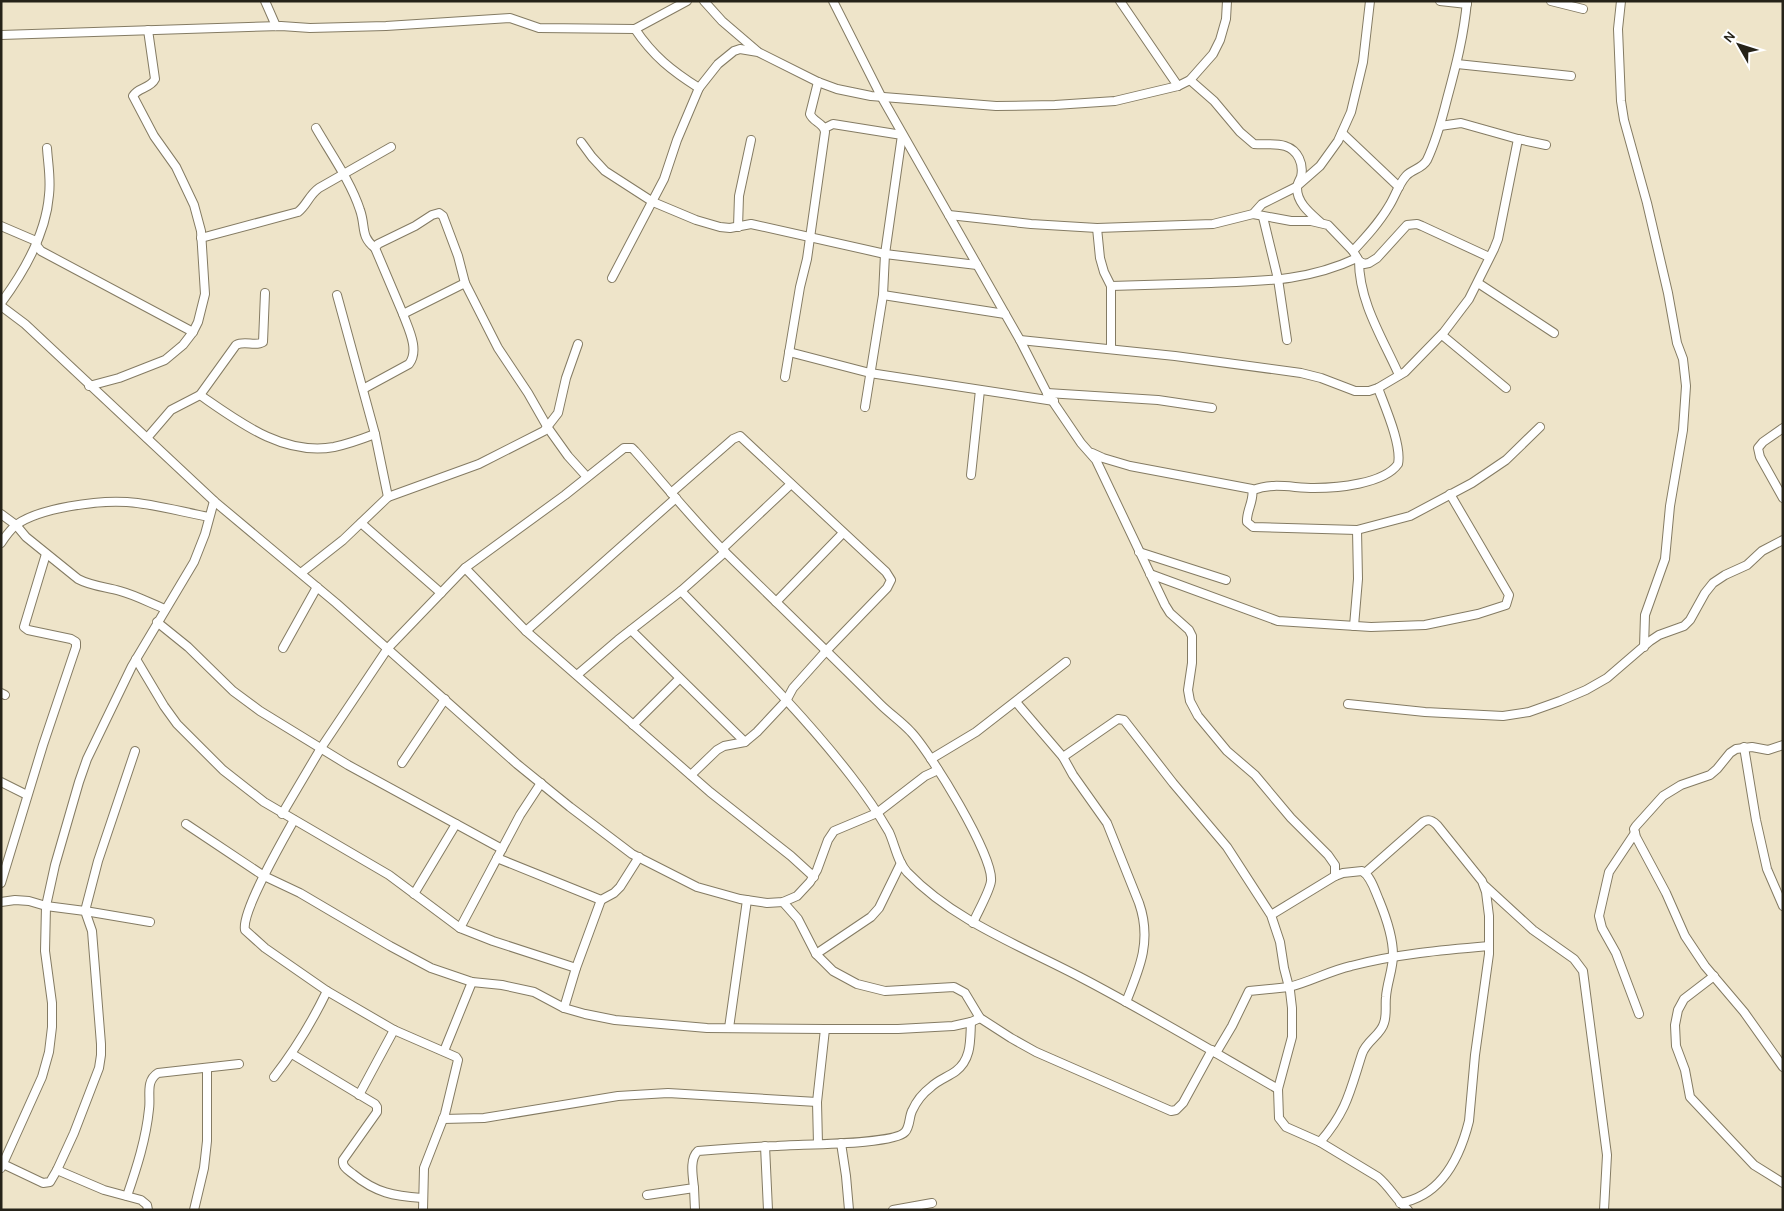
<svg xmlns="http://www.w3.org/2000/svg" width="1784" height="1211" font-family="Karla,sans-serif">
	<rect width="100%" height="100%" fill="#eee4c9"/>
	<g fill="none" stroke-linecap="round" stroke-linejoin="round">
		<g stroke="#847b63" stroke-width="10">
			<g id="street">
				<polyline points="265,1 276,26"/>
				<polyline points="704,1 722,21 757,51"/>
				<polyline points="833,1 881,96 1020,340 1047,393 1081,443 1096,460 1165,605 1170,613 1189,630 1192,636 1192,663 1188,690 1190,701 1198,716 1227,751 1255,775 1291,818 1328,855 1335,865 1335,876"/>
				<polyline points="1120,1 1178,86"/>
				<polyline points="1440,1 1467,4"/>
				<polyline points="1551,1 1583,9"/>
				<polyline points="1621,1 1618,29 1621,101 1624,120 1647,203 1668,293 1677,343 1683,359 1686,386 1683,430 1670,506 1665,559 1645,615 1644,647"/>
				<path d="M635,29C653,56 672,71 699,88"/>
				<polyline points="1,35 281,26 310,28 386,26 510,18 539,28 635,29 687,1"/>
				<polyline points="1457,64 1571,76"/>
				<path d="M1190,80L1214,101L1240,132L1254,144C1264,145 1275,143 1285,146C1298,150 1304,164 1301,177C1299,181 1297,184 1297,188C1297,203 1310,213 1320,222"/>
				<polyline points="1440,126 1461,123 1518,139 1546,145"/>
				<path d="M316,128C331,154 351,182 360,210C366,227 360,236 375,248"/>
				<polyline points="825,128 833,124 902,135 885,254 883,295 865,407"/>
				<polyline points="1342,133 1399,187"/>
				<polyline points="581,142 592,157 605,171 653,202 696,220 720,227 730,228 751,224 885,254 977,265"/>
				<polyline points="1253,214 1291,221 1311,221 1328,225 1353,251 1359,261 1364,264 1369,263 1377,258 1407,225 1417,224 1422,226 1489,257"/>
				<polyline points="949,215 1031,224 1097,228 1213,224 1253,214 1262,204 1296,187 1320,166 1338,141 1351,112 1363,62 1370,1"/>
				<polyline points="1263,217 1278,279 1287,340"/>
				<polyline points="1,226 36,241 37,246 41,251 193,332"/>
				<polyline points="738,227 739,196 751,140"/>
				<polyline points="1097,228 1100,258 1104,272 1111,286 1111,349"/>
				<path d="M201,238L298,212C307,205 309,195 319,188L391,147"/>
				<path d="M1353,251C1366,237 1379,223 1389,206C1395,197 1398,185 1406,176C1412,169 1422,169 1427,160C1436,141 1442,119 1447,99C1456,66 1464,35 1467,1"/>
				<path d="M1359,261C1359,302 1383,339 1399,375"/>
				<polyline points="612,278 664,179 677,140 699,88 718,64 734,51 740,49 758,52 818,82 837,89 871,96 996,106 1055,105 1115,101 1178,86 1190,80 1213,54 1220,40 1226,19 1227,1"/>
				<polyline points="1478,283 1554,333"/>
				<path d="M1111,286C1144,285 1178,284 1211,283C1264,281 1308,281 1357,258"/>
				<polyline points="337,295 375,434 388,497"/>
				<polyline points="883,295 1005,314"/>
				<path d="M1,303C24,272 46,233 49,195C51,179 48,164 47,148"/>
				<polyline points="1,306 25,324 214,501 336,603 517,764 570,807 632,854 697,887 740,899 767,903 783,902 797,896 810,882 817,870 828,840 834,831 877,813 925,776 938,770"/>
				<polyline points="403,314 375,248 378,244 415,226 432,215 439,213 443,216 458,256 465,283"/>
				<polyline points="1442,335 1506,388"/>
				<polyline points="1020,340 1175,356 1301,373 1321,378 1355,391 1369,391 1378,388 1405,372 1444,332 1469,299 1494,249 1498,239 1518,139"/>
				<polyline points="789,352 870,373 1054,401"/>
				<path d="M785,377L800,287L807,259L825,132C824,123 813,122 810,114L818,82"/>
				<path d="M89,386L119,378L165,360L183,345L193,332L198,322L205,294L201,231L194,205L176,167L154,136L133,96C138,87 150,89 155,79L148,30"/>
				<path d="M363,389L409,364C420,350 408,328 403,314L465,283L498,348L528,393L548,428L568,456L587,477"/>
				<polyline points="1047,393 1158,400 1212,408"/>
				<path d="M200,395C239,422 283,456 334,447C348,444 362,439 375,434"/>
				<polyline points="1783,428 1763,442 1758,448 1760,457 1783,498"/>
				<path d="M147,438L171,410L200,395L236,345C245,340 255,347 263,342L265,293"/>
				<path d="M1092,453L1103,458L1130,466L1252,489C1255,499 1246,511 1247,522L1253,527L1357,530L1410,516L1472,483L1506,460L1540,427"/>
				<polyline points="971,475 980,390"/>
				<path d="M1253,490C1273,482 1293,488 1314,488C1337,488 1384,484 1398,464C1402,445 1385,407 1378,388"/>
				<polyline points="671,493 733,439 740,436 886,572 891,580 887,588 827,650 793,688 786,701 757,732 745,742 724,746 717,750 691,775"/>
				<path d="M1,514L16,525L26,537L78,579C91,586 106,587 120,591C135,595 150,603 165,609"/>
				<polyline points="361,523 441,593"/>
				<path d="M1,543C5,537 10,530 16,525C39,508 98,500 127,502C155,504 182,512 209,517"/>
				<polyline points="722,549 791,484"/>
				<polyline points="1139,552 1226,580"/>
				<polyline points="465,568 526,631 710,792 791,856 814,877"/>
				<polyline points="301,573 343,540 388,497 479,464 544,431 558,413 566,378 578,344"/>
				<polyline points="1150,574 1278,621 1371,627 1425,625 1478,614 1506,605 1509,595 1450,494"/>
				<path d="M681,591C739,651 800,710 851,776C865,794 878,813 889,832C895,845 897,861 907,872C954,921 1021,946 1080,977C1147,1012 1212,1051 1278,1089"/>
				<polyline points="776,602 843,533"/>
				<polyline points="157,622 188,647 233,691 260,711 348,765 502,849"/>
				<polyline points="1354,626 1358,579 1357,530"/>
				<polyline points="631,630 745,742"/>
				<polyline points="526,631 676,498"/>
				<polyline points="283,648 317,587"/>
				<polyline points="136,659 164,706 177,724 223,770 264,802 389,875 460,928 493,941 576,968"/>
				<polyline points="577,675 618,640 681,591 725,552"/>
				<polyline points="1,693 5,695"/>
				<path d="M1016,702L1063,757L1073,775L1107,823L1139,903C1152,940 1140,968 1126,1002"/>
				<polyline points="1348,704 1425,712 1503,716 1529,712 1560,701 1586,690 1607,678 1650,641 1659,635 1684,626 1690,620 1705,593 1713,583 1725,575 1747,565 1762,551 1783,540"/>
				<polyline points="633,725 679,679"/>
				<polyline points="1783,745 1768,750 1752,747 1736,749 1730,753 1717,769 1710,775 1681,785 1663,796 1636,826 1634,829 1636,837 1666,893 1685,936 1705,966 1744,1012 1783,1067"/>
				<polyline points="1744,747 1756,820 1767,869 1783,906"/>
				<polyline points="135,751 98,861 85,911 150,922"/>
				<path d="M1063,757L1118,719L1124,720L1173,783L1227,847L1271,915L1280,942L1284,968L1290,991L1292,1008V1037L1278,1089L1279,1118L1286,1127L1320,1142C1347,1111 1350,1091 1362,1054C1366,1041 1381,1035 1384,1023C1387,1015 1385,1005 1386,997C1387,983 1393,969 1393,955C1393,937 1386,917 1379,900C1375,891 1371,876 1362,871L1343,873L1335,876L1271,915"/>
				<polyline points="931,759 976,732 1066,662"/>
				<polyline points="402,763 445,699"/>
				<polyline points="1,782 27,795"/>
				<path d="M282,814L321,748L388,648L465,568L565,495L624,448H632L635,451C665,485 693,520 726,553C777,603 829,653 880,704C890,714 902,722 911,732C930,752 994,856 991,881C990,891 977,913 973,923"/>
				<path d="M294,820C283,840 241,912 245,930L265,948L327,991L394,1030L456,1057L458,1060L445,1114L424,1168L423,1210"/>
				<polyline points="186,824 264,876 300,893 390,946 431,968 472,982 502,985 534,992 564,1008 585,1014 615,1020 707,1028 825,1029 898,1029 953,1026 971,1022 980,1018"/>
				<polyline points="1635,833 1609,872 1599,916 1602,928 1616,953 1639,1014"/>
				<polyline points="497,858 601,900 614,893 620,887 639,857"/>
				<path d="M1365,873L1423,822C1429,818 1433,821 1437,825L1482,881L1486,892L1489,916V954L1475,1055L1469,1121C1460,1157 1441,1196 1400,1203"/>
				<polyline points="1,883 43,745 76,647 76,642 71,639 28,630 24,627 46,554"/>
				<polyline points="1485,886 1533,930 1574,959 1583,971 1607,1155 1604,1210"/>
				<polyline points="414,894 456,824"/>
				<polyline points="1,902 15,900 29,901 46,906 85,911 92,931 101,1044 101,1055 99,1068 74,1133 57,1170 50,1182 43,1183 3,1164"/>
				<polyline points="783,902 798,919 816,954 833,971 857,984 885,991 954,987 965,993 980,1018 1011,1038 1036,1052 1171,1111 1176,1110 1183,1103 1212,1050"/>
				<polyline points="460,928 520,815 541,783"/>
				<polyline points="816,954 871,917 879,908 901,863"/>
				<polyline points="1714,976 1684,999 1678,1010 1675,1025 1676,1046 1685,1070 1690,1097 1754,1165 1783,1183"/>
				<path d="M1289,987C1310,982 1329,971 1351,966C1397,954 1442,950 1489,946"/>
				<polyline points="564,1008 576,968 601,900"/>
				<polyline points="729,1028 747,900"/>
				<polyline points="444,1051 472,982"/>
				<polyline points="1216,1053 1232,1026 1249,991 1289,987"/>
				<path d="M292,1054L375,1104L377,1107V1112L343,1160C342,1167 348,1170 353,1174C376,1193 394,1196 422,1198"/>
				<path d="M274,1077C295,1050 312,1022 327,991"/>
				<polyline points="359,1095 394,1030"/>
				<polyline points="443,1119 484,1118 618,1096 668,1093 817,1102"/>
				<path d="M1320,1142L1378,1177C1390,1187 1396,1200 1408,1210"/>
				<polyline points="841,1143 846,1176 849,1210"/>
				<polyline points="818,1144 817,1102 825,1029"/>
				<polyline points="765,1146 768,1210"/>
				<polyline points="1,1168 42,1077 49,1052 52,1027 52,1003 45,951 46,906 55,865 79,782 87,759 132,666 194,562 205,534 214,501"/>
				<polyline points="57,1170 104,1190 141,1200 147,1205 148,1210"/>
				<polyline points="694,1188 695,1210"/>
				<path d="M647,1195L694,1188C693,1177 689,1159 698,1151C724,1149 751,1147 777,1146C798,1144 894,1145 905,1132C910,1127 909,1117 912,1111C916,1102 923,1093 931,1087C938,1080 948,1077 956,1071C972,1059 970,1039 971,1022"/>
				<path d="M127,1196C137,1167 146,1139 149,1109C151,1096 145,1081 158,1073L239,1064"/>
				<polyline points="194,1210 204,1168 207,1141 207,1068"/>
				<polyline points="893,1210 932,1203"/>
			</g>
		</g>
		<use href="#street" stroke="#fff" stroke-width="8"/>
	</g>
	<rect width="1784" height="1211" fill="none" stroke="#252218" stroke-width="5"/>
	<g transform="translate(1739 45) rotate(309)" stroke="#ffffff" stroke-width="4" paint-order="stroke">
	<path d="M0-4L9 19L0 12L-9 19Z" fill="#252218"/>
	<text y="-8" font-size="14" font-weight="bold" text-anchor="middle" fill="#252218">N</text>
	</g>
</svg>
